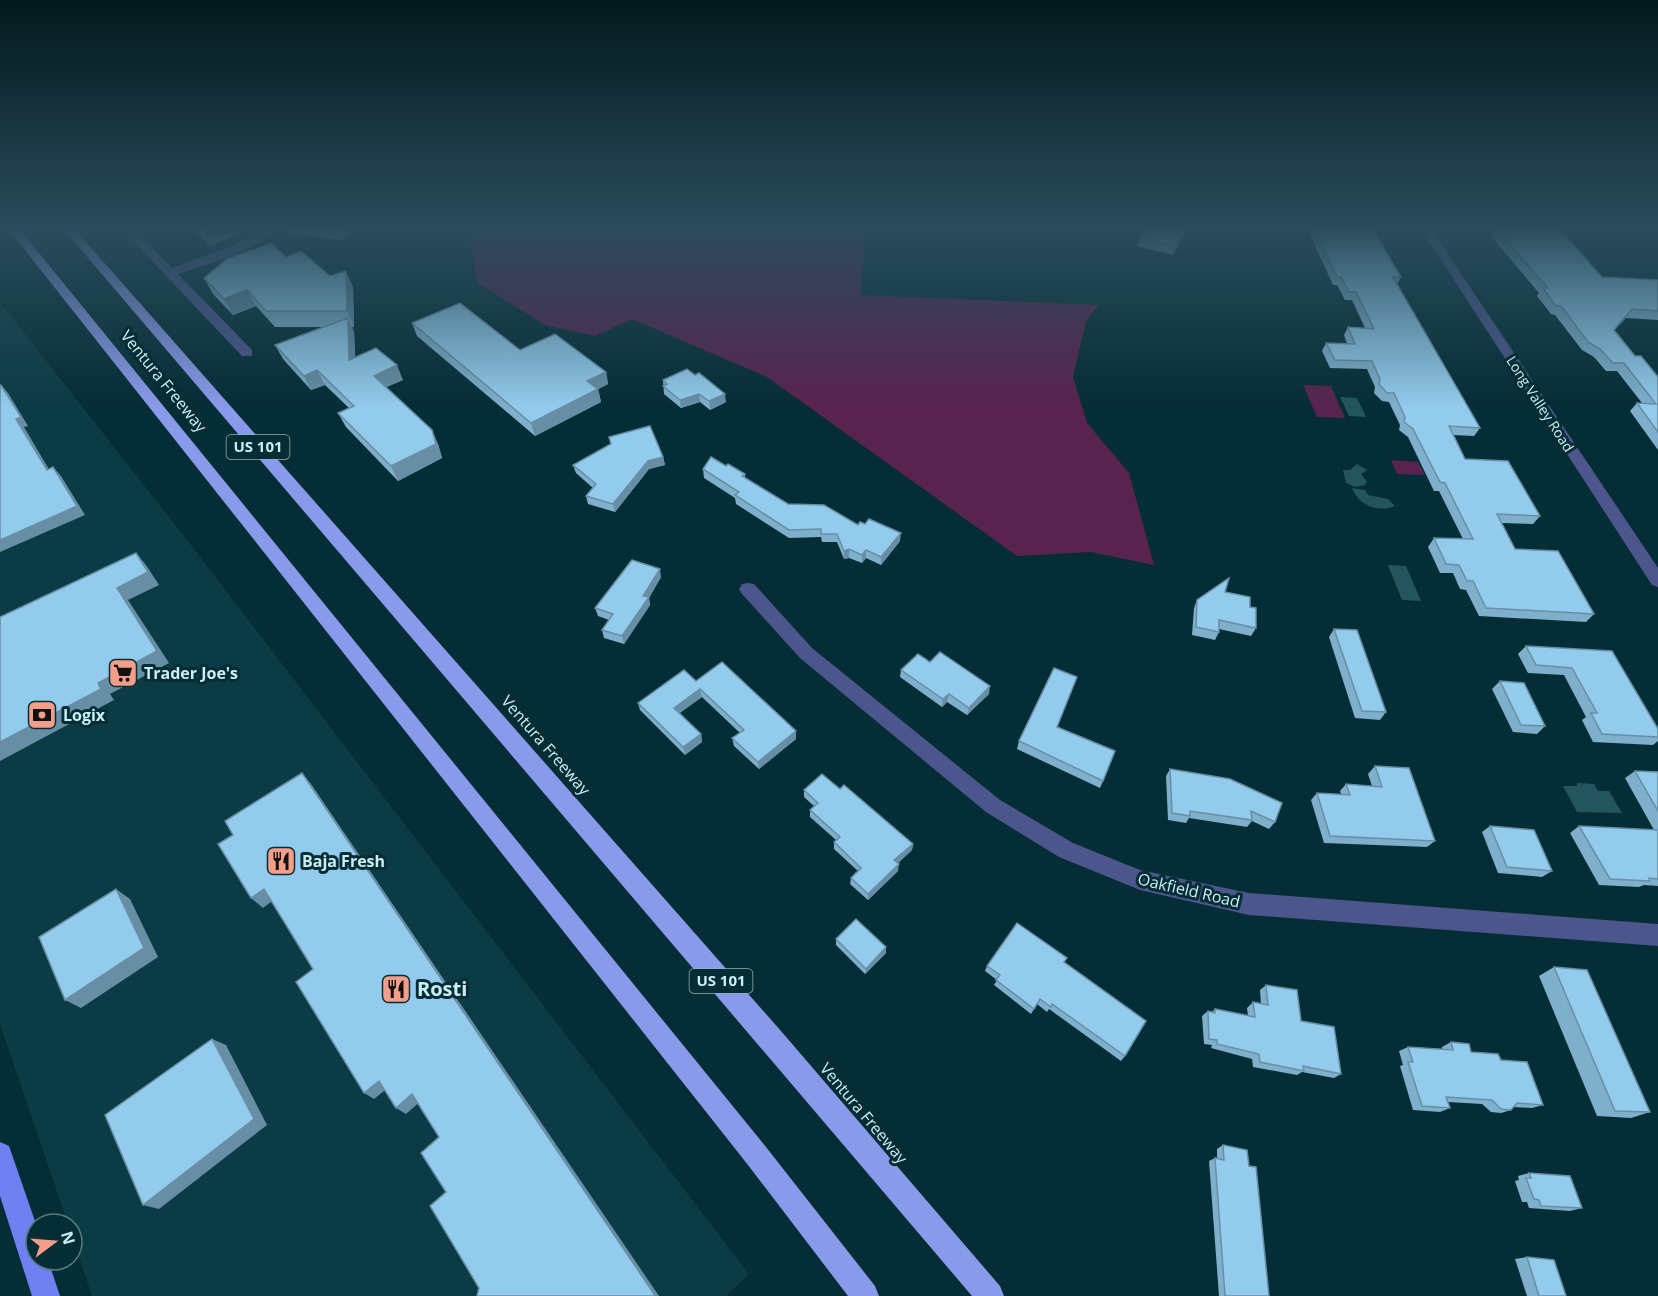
<svg xmlns="http://www.w3.org/2000/svg" width="1658" height="1296" font-family="'Open Sans',sans-serif">
	<rect width="100%" height="100%" fill="#052d35"/>
	<polygon fill="#0b3b45" points="0,302 191,545 749,1274 726,1296 92,1296 72,1236 72,1224 68,1224 0,1024"/>
	<g fill="#592350">
		<polygon points="466,226 866,226 861,295 1099,305 1086,321 1073,377 1087,423 1129,473 1154,565 1091,552 1017,556 767,377 632,319 595,336 545,325 478,283"/>
		<polygon points="1303,385 1331,386 1345,418 1317,417"/>
		<polygon points="1391,460 1418,462 1425,475 1397,474"/>
	</g>
	<g fill="#24555f">
		<polygon points="1340,397 1357,398 1366,417 1349,416"/>
		<polygon points="1357,464 1367,470 1361,474 1367,482 1365,485 1355,487 1346,483 1343,470 1350,470"/>
		<path d="M1352,488L1365,490L1368,495L1388,499L1395,506C1378,513 1358,505 1352,488Z"/>
		<polygon points="1388,565 1406,566 1421,601 1402,600"/>
		<polygon points="1577,783 1594,784 1598,791 1609,791 1622,813 1577,812 1563,786 1577,786"/>
	</g>
	<g fill="none" stroke-linecap="round" stroke-linejoin="round">
		<g fill="#4c568c" fill-rule="evenodd">
			<path d="M119,226H131L172,268L234,245L268,226H280C265,249 205,265 178,274L252,350V356H242Z"/>
			<polygon points="1419,226 1429,226 1658,568 1658,587 1652,585"/>
			<polygon points="748,583 754,584 812,648 1000,800 1073,843 1140,870 1249,893 1658,924 1658,946 1249,915 1140,890 1059,857 986,812 800,658 742,594 739,589 742,584"/>
		</g>
		<polygon fill="#6f80f1" fill-rule="evenodd" points="0,1142 9,1146 36,1224 36,1260 48,1260 60,1296 32,1296 0,1196"/>
		<g fill="#8a9aea" fill-rule="evenodd">
			<polygon points="6,226 17,226 766,1147 875,1286 879,1296 848,1296 748,1165"/>
			<polygon points="61,226 72,226 781,1031 1000,1286 1004,1296 972,1296"/>
		</g>
	</g>
	<g fill="#7eafcb">
		<polygon points="189,226 243,226 246,231 210,246"/>
		<polygon points="283,226 358,226 342,240 286,233"/>
		<polygon points="1271,226 1371,226 1401,277 1397,284 1480,428 1474,436 1453,435 1465,459 1540,516 1533,524 1502,523 1515,549 1594,614 1586,622 1479,616 1466,590 1460,589 1453,573 1440,573 1428,547 1434,538 1463,539 1439,491 1434,491 1408,437 1399,430 1400,425 1389,402 1382,401 1374,393 1375,387 1367,369 1330,368 1322,351 1326,343 1347,344 1344,335 1348,327 1365,328 1352,300 1345,300 1337,285 1333,285 1308,230 1273,229"/>
		<polygon points="1502,226 1537,226 1602,277 1658,280 1658,320 1626,318 1614,330 1635,356 1658,377 1658,450 1630,411 1637,403 1642,403 1617,371 1606,371 1594,357 1582,350 1555,315 1551,314 1537,296 1539,293 1491,236 1495,228 1504,229"/>
		<polygon points="1186,230 1183,238 1173,255 1137,246 1140,238"/>
		<polygon points="286,257 353,287 354,327 352,327 354,332 355,357 403,380 386,387 438,444 442,458 398,481 346,427 338,413 349,408 325,385 311,390 283,359 275,345 322,327 275,327 256,306 233,315 213,294 204,278"/>
		<polygon points="412,323 606,372 608,384 598,389 601,402 535,436 417,336"/>
		<polygon points="663,380 726,402 710,410 700,402 681,408 664,394"/>
		<polygon points="609,437 663,457 665,465 649,469 615,512 588,504 586,496 593,488 576,473 573,465 611,444"/>
		<polygon points="726,466 745,474 745,478 788,504 858,525 900,541 881,565 866,558 862,563 849,558 844,559 837,542 822,542 821,537 789,538 736,504 735,498 704,478 703,469"/>
		<polygon points="661,577 649,598 650,605 624,644 604,638 602,630 609,620 598,616 595,608"/>
		<polygon points="1225,592 1250,607 1256,628 1251,636 1219,629 1219,632 1215,640 1192,635 1194,608 1197,600"/>
		<polygon points="1334,629 1386,712 1380,720 1355,718 1329,637"/>
		<polygon points="1526,646 1612,651 1658,729 1658,741 1653,745 1593,742 1582,720 1586,717 1564,675 1528,673 1518,654"/>
		<polygon points="930,662 989,694 967,715 947,702 942,707 900,677 901,670"/>
		<polygon points="696,681 796,731 796,739 759,769 734,746 732,738 740,733 702,697 679,713 701,734 702,742 685,755 640,710 638,703"/>
		<polygon points="1500,681 1545,726 1537,734 1513,732 1492,689"/>
		<polygon points="1057,727 1103,781 1100,788 1017,749 1019,741"/>
		<polygon points="1375,766 1435,841 1427,847 1324,843 1311,800 1317,793 1341,794 1340,791 1346,784 1372,786 1368,774"/>
		<polygon points="1170,769 1275,822 1269,829 1252,821 1247,827 1189,818 1186,823 1168,820 1166,776"/>
		<polygon points="1635,771 1658,772 1658,886 1644,885 1639,887 1599,885 1570,833 1579,826 1654,830 1625,778"/>
		<polygon points="840,789 913,844 912,850 898,863 898,871 868,900 850,884 851,878 858,871 834,849 834,842 836,840 810,817 810,810 814,806 804,797 804,790"/>
		<polygon points="1490,826 1552,871 1542,877 1498,873 1482,832"/>
		<polygon points="836,939 886,947 886,953 865,974 836,945"/>
		<polygon points="1064,962 1125,1056 1121,1061 1049,1009 1047,1012 1037,1004 1031,1014 994,985 997,980 985,971 987,966"/>
		<polygon points="1554,967 1650,1112 1631,1118 1597,1116 1539,976"/>
		<polygon points="1266,985 1301,1021 1341,1074 1334,1078 1302,1072 1297,1075 1253,1067 1252,1059 1211,1048 1212,1045 1204,1044 1202,1016 1208,1011 1212,1012 1215,1009 1248,1016 1247,1008 1253,1002 1261,1004 1260,990"/>
		<polygon points="1451,1042 1471,1052 1501,1060 1543,1105 1532,1108 1513,1107 1511,1110 1501,1113 1491,1112 1482,1104 1448,1102 1450,1108 1440,1112 1413,1110 1400,1066 1403,1065 1399,1051 1408,1047 1442,1049 1442,1047"/>
		<polygon points="1223,1145 1249,1166 1269,1296 1219,1296 1209,1161 1215,1158 1217,1158 1217,1149"/>
		<polygon points="1529,1173 1582,1208 1570,1211 1529,1208 1527,1202 1522,1202 1515,1181 1519,1180 1518,1176"/>
		<polygon points="1527,1257 1566,1296 1527,1296 1515,1259"/>
	</g>
	<g fill="#678ea5">
		<polygon points="224,226 243,226 246,231 210,246 203,234"/>
		<polygon points="340,226 358,226 342,240 337,228"/>
		<polygon points="1186,230 1183,238 1173,255 1175,247"/>
		<polygon points="346,271 353,287 354,327 347,311"/>
		<polygon points="247,290 256,306 233,315 224,299"/>
		<polygon points="348,318 354,332 356,374 349,360"/>
		<polygon points="397,365 403,380 380,390 374,376"/>
		<polygon points="317,370 325,385 311,390 304,376"/>
		<polygon points="606,372 608,384 598,389 601,402 535,436 531,423 587,381"/>
		<polygon points="1,385 8,393 28,426 24,427 54,478 47,470 16,419"/>
		<polygon points="699,394 700,402 681,408 680,400"/>
		<polygon points="725,394 726,402 710,410 709,401"/>
		<polygon points="432,430 438,444 442,458 398,481 391,466"/>
		<polygon points="663,457 665,465 649,469 615,512 613,504 648,461"/>
		<polygon points="53,467 61,476 85,515 0,552 0,540"/>
		<polygon points="901,533 900,541 881,565 881,557"/>
		<polygon points="849,549 849,558 844,559 844,551"/>
		<polygon points="866,550 866,558 862,563 862,555"/>
		<polygon points="136,553 146,565 159,585 128,600 169,663 110,694 114,700 0,761 0,742 98,683 117,588"/>
		<polygon points="660,569 661,577 649,598 650,605 624,644 622,636 643,596"/>
		<polygon points="990,686 989,694 967,715 969,708"/>
		<polygon points="700,689 702,697 676,716 674,708"/>
		<polygon points="949,694 947,702 942,707 943,699"/>
		<polygon points="796,731 796,739 759,769 758,762"/>
		<polygon points="701,734 702,742 685,755 683,747"/>
		<polygon points="302,773 311,784 659,1296 654,1296"/>
		<polygon points="913,844 912,850 894,867 894,860"/>
		<polygon points="899,864 898,871 868,900 868,894"/>
		<polygon points="116,889 130,899 158,957 81,1008 65,1000"/>
		<polygon points="264,889 275,899 263,908 251,898"/>
		<polygon points="886,947 886,953 865,974 866,969"/>
		<polygon points="212,1039 226,1045 267,1125 159,1209 143,1205"/>
		<polygon points="379,1081 389,1087 374,1099 364,1093"/>
		<polygon points="412,1094 422,1100 406,1114 396,1108"/>
	</g>
	<g fill="#93cbec" stroke="#678ea5" stroke-width="1.5">
		<polygon points="195,226 224,226 203,234"/>
		<polygon points="317,226 340,226 337,228"/>
		<polygon points="1148,226 1171,226 1186,230 1175,247 1140,238"/>
		<polygon points="1313,226 1371,226 1401,277 1393,277 1480,428 1449,426 1465,459 1508,461 1540,516 1497,514 1515,549 1558,551 1594,614 1486,608 1473,581 1467,581 1459,565 1446,564 1434,538 1473,539 1445,483 1440,482 1413,429 1404,422 1405,417 1394,393 1387,393 1379,384 1380,379 1372,361 1335,360 1326,343 1355,344 1348,327 1374,329 1356,292 1349,292 1341,277 1337,277"/>
		<polygon points="1513,226 1537,226 1538,227 1559,228 1602,277 1658,280 1658,311 1632,309 1614,330 1635,356 1641,356 1658,377 1658,432 1637,403 1656,404 1624,363 1613,363 1600,349 1588,342 1561,306 1556,306 1543,288 1548,288 1495,228 1516,229"/>
		<polygon points="271,243 286,257 301,251 330,276 346,271 347,311 266,311 247,290 224,299 204,278 227,259"/>
		<polygon points="460,303 520,350 555,334 606,372 587,381 598,389 531,423 412,323"/>
		<polygon points="348,318 349,360 376,348 397,365 374,376 432,430 436,444 391,466 338,413 354,406 317,370 304,376 275,345"/>
		<polygon points="687,369 695,375 699,373 725,394 709,401 699,394 680,400 663,386 667,384 663,380"/>
		<polygon points="0,385 1,385 21,417 16,419 47,470 53,467 77,506 0,540"/>
		<polygon points="650,426 663,457 648,461 613,504 586,496 596,484 573,465 611,444 609,437"/>
		<polygon points="711,457 726,466 728,464 745,474 742,476 788,504 824,505 858,525 860,522 865,524 869,519 901,533 881,557 866,550 862,555 849,549 844,551 837,534 821,534 821,529 789,530 735,495 739,492 703,469"/>
		<polygon points="136,553 148,572 117,588 157,651 98,683 101,689 0,742 0,617"/>
		<polygon points="632,560 660,569 643,596 649,597 622,636 602,630 613,614 595,608"/>
		<polygon points="1229,578 1225,592 1250,597 1250,607 1256,608 1256,628 1219,620 1219,632 1196,627 1197,600"/>
		<polygon points="1334,629 1357,630 1386,712 1362,711"/>
		<polygon points="1526,646 1612,651 1658,729 1658,737 1602,734 1591,713 1597,713 1572,668 1536,665"/>
		<polygon points="940,652 990,686 969,708 949,694 943,699 901,670 918,654 930,662"/>
		<polygon points="722,662 796,731 758,762 732,738 744,730 700,689 674,708 701,734 683,747 638,703 684,670 696,681"/>
		<polygon points="1054,668 1077,677 1057,727 1115,751 1103,781 1019,741"/>
		<polygon points="1500,681 1524,683 1545,726 1521,725"/>
		<polygon points="1375,766 1409,768 1435,841 1330,836 1317,793 1350,795 1346,784 1382,787"/>
		<polygon points="1170,769 1230,779 1282,803 1275,822 1251,811 1252,820 1190,811 1190,816 1172,813"/>
		<polygon points="1635,771 1658,772 1658,811"/>
		<polygon points="302,773 654,1294 654,1296 477,1296 479,1288 430,1206 446,1192 421,1153 439,1137 412,1094 396,1108 379,1081 364,1093 296,982 313,969 264,889 251,898 218,844 233,835 225,821"/>
		<polygon points="822,774 840,789 844,785 913,844 894,860 899,864 868,894 851,878 861,868 834,842 840,837 810,810 818,803 804,790"/>
		<polygon points="1490,826 1534,830 1552,871 1507,867"/>
		<polygon points="1579,826 1658,830 1658,879 1649,878 1650,881 1610,879"/>
		<polygon points="116,889 144,948 65,1000 39,937"/>
		<polygon points="856,919 886,947 866,969 836,939"/>
		<polygon points="1017,923 1067,958 1064,962 1146,1021 1125,1056 1052,1004 1051,1007 1040,999 1034,1009 996,980 1000,975 987,966"/>
		<polygon points="1554,967 1587,970 1650,1112 1615,1111"/>
		<polygon points="1266,985 1297,990 1301,1021 1334,1027 1341,1074 1303,1066 1304,1071 1260,1062 1259,1054 1217,1044 1217,1040 1209,1039 1208,1011 1215,1013 1215,1009 1255,1017 1253,1002 1268,1005"/>
		<polygon points="212,1039 254,1119 143,1205 105,1115"/>
		<polygon points="1451,1042 1469,1044 1471,1052 1498,1054 1501,1060 1527,1062 1543,1105 1517,1103 1511,1110 1501,1109 1492,1100 1446,1097 1450,1108 1422,1106 1408,1062 1413,1062 1408,1047 1453,1050"/>
		<polygon points="1223,1145 1247,1150 1249,1166 1256,1167 1269,1296 1225,1296 1215,1158 1224,1160"/>
		<polygon points="1529,1173 1570,1176 1582,1208 1541,1206 1539,1200 1534,1199 1526,1178 1531,1178"/>
		<polygon points="1527,1257 1554,1260 1566,1296 1539,1296"/>
	</g>
	<linearGradient id="sky" x2="0" y2="1"><stop stop-color="#03191d"/><stop offset="0.56" stop-color="#2a4c5c"/><stop offset="1" stop-color="#2a4c5c" stop-opacity="0"/></linearGradient>
	<rect width="1658" height="407" fill="url(#sky)"/>
	<defs>
		<g id="supermarket-square" transform="scale(1.5)"><rect x="-9" y="-9" width="18" height="18" rx="4" fill="#f49e89" stroke="#052d35"/><path d="M-6-5.5h2.5l.6 2H6L4.5 2H-2.5L-4.4-4H-6ZM-1.5 3.2a1.3 1.3 0 1 0 .1 0ZM3 3.2a1.3 1.3 0 1 0 .1 0Z" fill="#111"/></g>
		<g id="bank-square" transform="scale(1.5)"><rect x="-9" y="-9" width="18" height="18" rx="4" fill="#f49e89" stroke="#052d35"/><path d="M-6-4H6V4H-6ZM0-2.3a2.3 2.3 0 1 0 0 4.6a2.3 2.3 0 1 0 0-4.6Z" fill="#111"/></g>
		<g id="restaurant-square" transform="scale(1.5)"><rect x="-9" y="-9" width="18" height="18" rx="4" fill="#f49e89" stroke="#052d35"/><path d="M-5-6h1v4h1v-4h1v4h1v-4h1v5L-1.5 .5V6h-2V.5L-5-1ZM5-6V6H3V1.5H1.5Q1.5-4 5-6Z" fill="#111"/></g>
	</defs>
	<g fill-rule="evenodd">
		<use href="#supermarket-square" x="123" y="673"/>
		<use href="#bank-square" x="42" y="715"/>
		<use href="#restaurant-square" x="281" y="861"/>
		<use href="#restaurant-square" x="396" y="989"/>
	</g>
	<g text-anchor="middle" stroke-width="6" stroke-linejoin="round" paint-order="stroke">
		<g font-size="14" fill="#cbedf5" stroke="#052d35">
			<text transform="translate(1540 404) rotate(57)" y="5">Long Valley Road</text>
		</g>
		<g fill="#052d35" stroke="#90b3bb" stroke-width="1.5">
			<rect x="226.5" y="435" width="63" height="24" rx="4.5"/>
			<rect x="689.5" y="969" width="63" height="24" rx="4.5"/>
		</g>
		<g font-size="15" font-weight="bold" fill="#cbedf5">
			<text x="258" y="452">US 101</text>
			<text x="721" y="986">US 101</text>
		</g>
		<g font-size="16" fill="#cbedf5" stroke="#052d35">
			<text transform="translate(164 381) rotate(51)" y="6">Ventura Freeway</text>
			<text transform="translate(546 745) rotate(49)" y="6">Ventura Freeway</text>
			<text transform="translate(1189 890) rotate(13)" y="6">Oakfield Road</text>
			<text transform="translate(864 1113) rotate(50)" y="6">Ventura Freeway</text>
		</g>
		<g font-size="16" font-weight="bold" fill="#cbedf5" stroke="#052d35" text-anchor="start">
			<text x="144" y="679">Trader Joe's</text>
			<text x="63" y="721">Logix</text>
			<text x="302" y="867">Baja Fresh</text>
		</g>
		<g font-size="20" font-weight="bold" fill="#cbedf5" stroke="#052d35" text-anchor="start">
			<text x="417" y="996">Rosti</text>
		</g>
	</g>
	<g transform="translate(54 1242) rotate(74)"><circle r="28" fill="#052d35" stroke="#547a82" stroke-width="1.5"/>
	<path d="M0-4.5L10 22L0 15L-10 22Z" fill="#f49e89"/>
	<text y="-9" font-size="16" font-weight="bold" text-anchor="middle" fill="#cbedf5">N</text>
	</g>
</svg>
